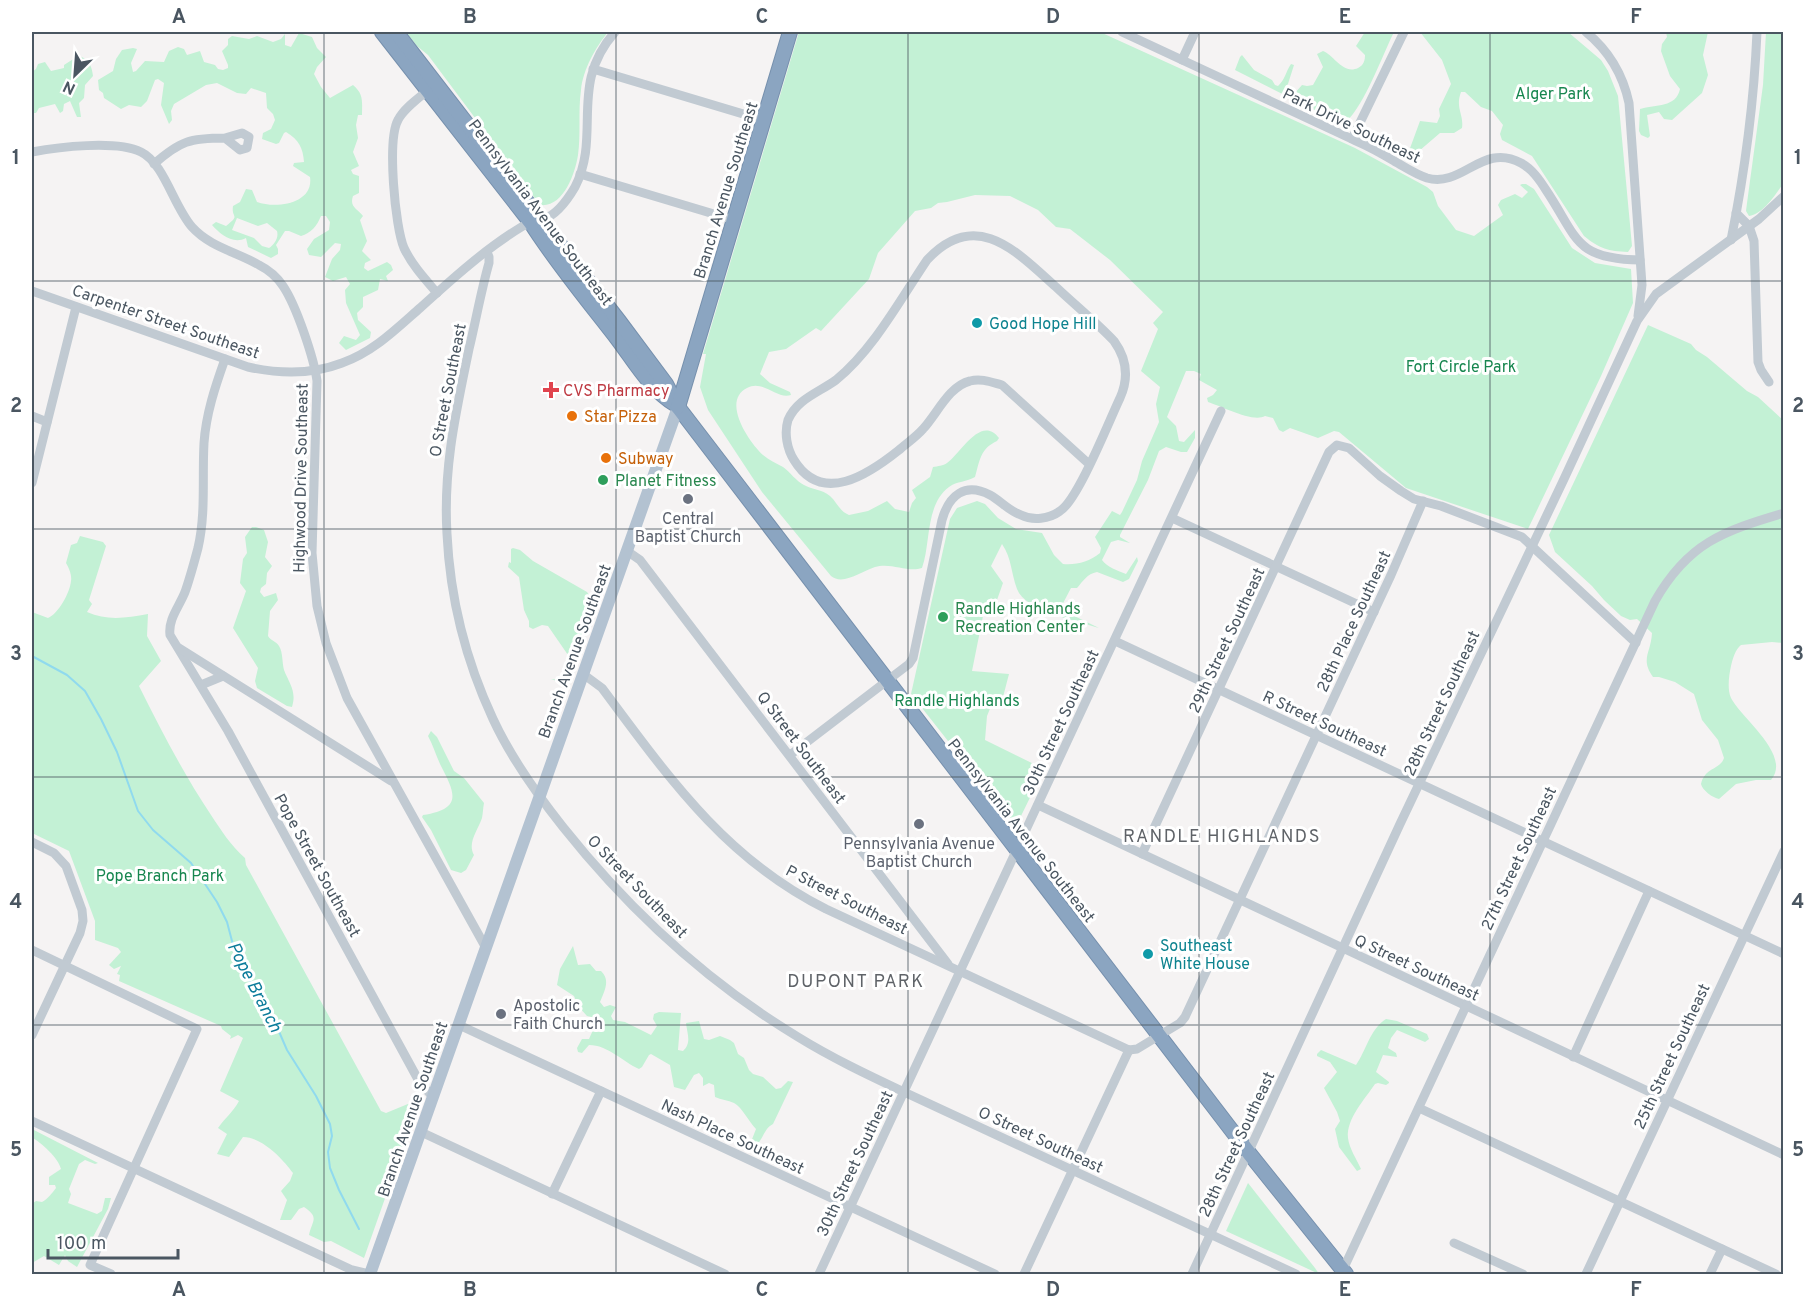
<svg xmlns="http://www.w3.org/2000/svg" width="1815" height="1306" font-family="Overpass,sans-serif">
	<rect width="100%" height="100%" fill="#f5f3f3"/>
	<g fill="#c3f1d5" fill-rule="evenodd">
		<path d="M406,32H608C596,47 583,69 581,90C578,111 581,133 578,155C575,174 563,208 540,205L428,55L417,46Z"/>
		<path d="M799,32H1100L1355,148L1427,187L1433,192L1438,206L1456,230L1474,236L1503,215L1498,205L1501,200L1515,194L1522,198L1528,192L1520,185L1522,184H1526L1534,189L1572,248L1595,263L1631,269L1633,303L1601,376L1528,529L1406,488L1339,432L1334,431L1318,438L1290,428L1283,432L1279,430L1273,418L1265,416C1253,423 1221,406 1208,402L1207,398L1213,395L1217,390L1199,380L1201,374L1194,371H1186L1167,417L1176,426L1179,441L1184,442L1195,430V438L1187,452H1181L1166,447L1159,451L1148,480L1120,535V537L1130,543L1118,540L1111,542L1102,560C1107,567 1118,571 1126,574L1137,557L1138,561L1129,579L1123,582L1097,572C1087,574 1083,581 1077,588H1071L1060,609L1099,628C1078,621 1025,611 1017,589C1011,573 1012,559 1002,544L991,566L1003,583L992,614L984,611L972,671L1009,674L1003,697L996,694L987,716L985,740L1044,769L1020,818L1011,821L911,694L950,519L957,508L977,501L985,504L998,518L1016,529L1042,533L1054,555L1063,564C1077,565 1089,562 1100,553L1101,548L1095,537L1112,511L1120,515L1122,512L1137,480L1142,461L1159,422L1156,404L1160,387L1141,371L1158,329L1153,323L1163,312L1110,260L1070,229L1056,227L1038,210L1010,196L975,195L947,202L938,203L931,208L915,211L878,253L869,279L821,331L816,328L786,349L769,352L760,374L770,383L790,392L791,395C777,400 763,379 747,388C721,401 749,442 763,455C769,460 776,463 783,467C790,472 796,481 804,485C812,490 822,489 830,496C837,502 839,511 849,515L868,511L887,501L895,509L909,512L912,503L916,498L912,490L930,477L933,467C938,466 943,466 947,463C960,454 981,414 999,438L997,441C980,449 980,460 975,477C967,482 957,481 949,487C925,505 931,543 922,568C908,573 891,562 875,567C862,571 843,586 831,576L762,492L708,410L700,387L706,354H703Z"/>
		<path d="M1365,32H1394C1382,56 1365,104 1346,122L1326,116L1235,70L1240,57L1242,55L1254,70L1272,80L1275,85L1278,86C1285,80 1286,71 1291,64L1294,65L1287,87L1290,93L1294,94L1302,85L1307,86L1313,85L1323,67L1317,54L1323,51C1334,55 1343,75 1358,68C1364,65 1365,60 1365,55L1356,46Z"/>
		<path d="M1420,32H1568L1601,60L1608,71L1618,96L1632,246L1628,252C1608,251 1600,249 1584,236L1532,156L1502,140L1500,134L1503,125L1492,111L1481,107L1465,92H1461C1455,108 1464,114 1462,128L1454,133H1440L1419,151L1412,153L1409,151L1420,121L1437,123L1440,116L1439,109L1451,84L1442,60Z"/>
		<path d="M1666,32H1708L1703,55L1708,75L1702,93L1672,120L1664,119L1659,112L1647,115L1650,136L1648,138L1641,135L1639,131L1640,109C1656,104 1676,108 1680,89L1670,76L1661,51L1662,44L1667,37Z"/>
		<path d="M1766,32H1783V184C1775,195 1763,214 1749,216L1746,211L1747,203L1763,85Z"/>
		<path d="M299,33L312,37L317,48L326,57L317,67L314,74L321,87L330,98L353,85C364,94 362,102 362,115H358L356,125L358,138L353,152L359,166L351,170L353,174L359,176V193L353,196C349,207 358,209 363,216L360,220L367,241L362,251L371,260L365,263L364,268L368,271L387,262L391,265L393,270L386,276L388,281L380,279L378,290L363,297V307L357,313L358,320L371,332L370,338L346,350L339,343L344,336L356,340L360,335L346,303L345,290L350,284L346,277L333,281L325,277L332,259L340,250L341,244L335,243L321,257L309,255L307,249L314,239L329,230L330,222L326,216H321C317,226 311,233 301,236L289,231H285L276,245L278,249V254L271,258L248,247L246,238C233,245 220,234 212,225L216,222L226,226C241,214 231,219 233,206L240,202L246,189L252,190L257,202C276,209 314,204 310,177L293,166L294,163L304,162C303,148 299,140 286,132L284,133L279,143L276,144L262,139L263,133L271,129L275,120L273,114L267,108L266,93L251,88L246,94L237,93L217,83L206,85L174,104L171,111L172,120L169,124L161,105L164,83L158,79L155,80L147,101L141,107L129,105L121,109L104,98L103,93L99,90L98,80L113,71L116,59L122,50L133,48L137,49L131,63L133,72L136,71L145,61L164,62L169,51L178,47L184,49L187,55L200,51L204,62L215,65L218,69L223,70L228,68V65L222,51L228,45V39L232,36L249,39L257,36L273,42L281,39L285,34V45L291,47ZM237,218L258,226L267,223L277,231C279,238 274,245 269,248L262,246L254,238L232,230Z"/>
		<path d="M78,56C89,58 92,67 93,76L85,85L84,98L79,103L81,117H77L70,101L64,104L63,111L60,113L55,104L39,108L36,113H33L32,111V72L36,69L38,64L45,62L51,71L64,68V65Z"/>
		<path d="M1648,325L1691,344L1696,350L1707,357L1747,391L1758,397L1783,420V643L1772,642L1741,645C1735,650 1733,658 1731,666C1729,675 1727,689 1731,698C1742,719 1792,755 1771,780H1756L1736,784L1719,799C1713,798 1702,790 1701,784C1705,767 1720,770 1724,758L1718,740L1702,720L1694,694L1675,682L1659,677H1653C1640,659 1651,653 1652,633L1637,619L1630,620L1621,616L1604,600L1592,586L1555,552L1549,535Z"/>
		<path d="M252,527H256L264,530L268,542L265,557L272,566L267,573L266,584L261,588L260,592L264,597L276,593L278,600L270,611L268,636C271,641 276,641 279,646C283,652 282,663 284,670C289,683 297,691 292,707L287,706L257,688L255,681L258,668L233,628L246,591L240,583L243,559L247,553L245,537Z"/>
		<path d="M80,536L103,542L106,546L89,600L92,604L87,612C107,621 126,618 148,614L147,636L161,661L139,686C161,730 183,773 211,815C221,830 231,846 245,858L246,865L381,1111L386,1113L420,1099L364,1258L331,1241L324,1242L309,1235C312,1220 320,1218 304,1207L299,1209L291,1220H280L287,1200L281,1191L290,1181L293,1173C283,1159 262,1137 243,1137L229,1157L217,1154L227,1134L218,1128C225,1118 233,1112 239,1101L220,1091L243,1038L238,1035L230,1039L231,1036L222,1029L221,1026L119,981L120,975L117,974L121,966L114,969L109,965L121,952L118,948L95,940V921L69,851L32,833V612L48,618C58,614 70,593 71,581C72,575 69,568 66,563L71,545L77,543Z"/>
		<polygon points="513,548 520,550 533,561 587,592 589,595 585,609 590,610 565,684 551,679 561,680 569,661 568,655 548,626 542,625 533,629 529,627 529,621 524,610 519,577 508,567 509,562 511,563 511,549"/>
		<path d="M431,731L437,737L454,771L464,778L484,803C483,808 483,813 482,818C478,830 467,843 474,855L466,870L461,873L451,870L431,830L422,817L423,815C463,809 455,793 441,766C436,756 433,745 428,736Z"/>
		<path d="M573,946L578,965L590,964L596,971H601C611,980 604,992 600,1002L604,1007L610,1005L616,1007L611,1016L613,1020L625,1022L651,1035L657,1026L653,1019L654,1014L659,1012L681,1013L678,1050L683,1051C692,1043 687,1033 686,1023L699,1021L704,1039L709,1040L720,1036L730,1040L734,1043L738,1054L744,1058L749,1070L753,1074L763,1077L776,1089L781,1088L788,1081L793,1082L773,1124C763,1129 763,1142 753,1148L749,1147L756,1129C749,1122 742,1107 734,1103C728,1100 721,1100 715,1097L714,1085L709,1083L703,1086V1078L699,1073L694,1075L685,1090L674,1087L670,1065L651,1054L649,1055L642,1067L639,1069C623,1062 608,1045 589,1045L582,1053L578,1052L577,1048L582,1039H589L593,1030L601,1028L604,1020L587,1016L578,1006L574,996L557,985L560,969Z"/>
		<path d="M1386,1019L1397,1021L1427,1034L1429,1039L1425,1042L1397,1030L1391,1038L1388,1048L1396,1053L1397,1057L1383,1055L1376,1072L1389,1082V1083L1386,1085L1378,1083L1375,1084C1365,1099 1346,1119 1348,1138C1349,1148 1357,1160 1361,1169L1357,1171L1339,1147L1335,1129L1340,1121L1337,1112L1324,1088L1337,1072L1330,1062L1317,1056V1054L1321,1050L1356,1065C1366,1051 1370,1029 1386,1019Z"/>
		<path d="M32,1129L98,1163L95,1164L85,1160L79,1164L69,1189L71,1194L68,1203L97,1214L102,1211L105,1198H111L108,1209L77,1267L68,1261L65,1255L59,1265L44,1256L32,1263V1204L36,1201L42,1202C48,1199 52,1193 56,1188L55,1185H49V1177L61,1169C58,1157 42,1144 32,1137Z"/>
		<polygon points="1248,1183 1315,1268 1319,1274 1226,1231"/>
	</g>
	<g fill="none" stroke-linecap="round" stroke-linejoin="round">
		<polyline stroke="#90daee" stroke-width="2" points="32,656 67,675 85,691 101,719 117,752 138,811 153,830 191,863 217,902 227,922 237,960 277,1027 287,1050 316,1096 330,1124 332,1136 328,1152 330,1168 339,1190 359,1229"/>
		<g stroke="#7690ad" stroke-width="16">
			<g id="highway">
				<path d="M382,32L531,223C557,264 589,302 619,341C636,364 651,390 676,405"/>
				<polyline points="396,32 619,321 666,384 678,407 1249,1153 1346,1274"/>
				<polyline points="678,407 790,32"/>
			</g>
		</g>
		<g stroke="#c1cad2" stroke-width="9">
			<path d="M1122,32C1199,68 1277,104 1354,140C1368,146 1381,153 1394,161C1405,167 1415,174 1427,178C1463,188 1482,142 1521,163C1532,169 1539,179 1546,190C1578,238 1574,259 1640,260"/>
			<path d="M1586,32C1608,50 1623,75 1629,103L1642,285L1638,316"/>
			<polyline points="1182,60 1195,32"/>
			<polyline points="593,69 763,120"/>
			<path d="M431,88C420,97 404,108 398,120C387,140 395,227 404,248C412,265 425,279 437,293"/>
			<polyline points="1352,139 1404,32"/>
			<path d="M32,152C58,147 116,140 141,152C164,163 174,207 192,227C210,247 237,252 259,265C269,270 277,277 283,286C296,305 314,358 317,381L312,553L317,606L326,643L347,698L486,948"/>
			<path d="M154,164C180,141 190,138 225,138L240,150L247,148L249,137L242,133L225,138"/>
			<polyline points="580,174 734,220"/>
			<polyline points="1736,213 1749,226 1754,241 1758,362 1761,370 1769,382"/>
			<path d="M1731,240C1745,171 1754,102 1757,32"/>
			<path d="M487,252L489,257V263C481,291 476,320 469,349C456,412 443,468 447,534C450,597 466,661 493,719C511,758 536,793 563,827C629,910 707,982 798,1037C832,1058 868,1075 904,1092L1296,1274"/>
			<path d="M32,291L248,367C280,374 311,375 342,363C373,352 395,330 420,308C452,279 485,249 523,226C529,223 537,222 544,219C558,214 568,199 575,187C602,134 568,85 615,32"/>
			<path d="M225,359C215,387 206,414 204,443C202,479 206,513 198,548C194,563 190,578 185,592C179,607 168,619 170,635L228,731L420,1083L433,1097"/>
			<polyline points="32,416 47,422"/>
			<polyline points="32,483 76,307"/>
			<polyline points="1172,518 1374,612"/>
			<polyline points="627,551 640,560 948,964"/>
			<polyline points="1115,641 1784,954"/>
			<polyline points="179,648 391,781"/>
			<path d="M583,674L602,688C667,775 725,859 826,909L1129,1050"/>
			<polyline points="201,685 223,676"/>
			<path d="M790,755L909,664L913,658L942,520C949,495 965,482 990,495C1001,501 1009,511 1021,515C1033,521 1049,519 1060,511C1078,500 1109,421 1120,398C1129,378 1127,359 1114,341C1096,322 1075,305 1056,287C1017,252 976,207 927,260C900,300 873,350 836,380C818,393 797,399 788,420C784,433 787,449 794,460C822,506 869,474 899,450C907,443 916,437 923,429C937,414 949,386 970,381C981,378 991,382 1002,385L1089,464"/>
			<polyline points="1038,805 1784,1155"/>
			<polyline points="32,842 54,853 66,866 82,910 83,921 80,933 32,1035"/>
			<polyline points="1142,854 1329,452 1337,445 1349,448 1380,476 1401,491 1414,499 1441,506 1522,537 1636,643"/>
			<polyline points="32,950 197,1029 90,1265 111,1274"/>
			<polyline points="459,1025 995,1274"/>
			<polyline points="1129,1050 1137,1049 1180,1023 1185,1017 1391,575 1423,501"/>
			<polyline points="1573,1057 1649,891"/>
			<polyline points="1419,1108 1776,1274"/>
			<polyline points="32,1121 352,1270 369,1274"/>
			<polyline points="421,1132 725,1274"/>
			<polyline points="552,1194 601,1091"/>
			<polyline points="1454,1243 1523,1274"/>
			<polyline points="819,1274 1221,411"/>
			<polyline points="1024,1274 1129,1050"/>
			<polyline points="1192,1274 1400,824 1564,479 1637,321 1656,294 1759,219 1784,196"/>
			<path d="M1341,1274L1655,601C1688,543 1723,531 1784,513"/>
			<polyline points="1586,1274 1784,851"/>
			<polyline points="1710,1274 1722,1249"/>
		</g>
		<polyline stroke="#b3c2d1" stroke-width="12" points="370,1274 678,407"/>
		<use href="#highway" stroke="#8ba5c1" stroke-width="14"/>
	</g>
	<path fill="none" stroke="#4a5661" stroke-width="1.5" stroke-opacity="0.55" d="M324,32V1274M616,32V1274M908,32V1274M1199,32V1274M1490,32V1274M32,281H1784M32,529H1784M32,777H1784M32,1025H1784"/>
	<g fill="#0f9aa8" stroke="#fff" stroke-width="2">
		<circle cx="977" cy="323" r="6"/>
		<circle cx="1148" cy="954" r="6"/>
	</g>
	<path fill="#e0444e" stroke="#fff" stroke-width="2" d="M548 381h6v6h6v6h-6v6h-6v-6h-6v-6h6z"/>
	<g fill="#e8710a" stroke="#fff" stroke-width="2">
		<circle cx="572" cy="416" r="6"/>
		<circle cx="606" cy="458" r="6"/>
	</g>
	<g fill="#2e9e5b" stroke="#fff" stroke-width="2">
		<circle cx="603" cy="480" r="6"/>
		<circle cx="943" cy="617" r="6"/>
	</g>
	<g fill="#6b7280" stroke="#fff" stroke-width="2">
		<circle cx="688" cy="499" r="6"/>
		<circle cx="919" cy="824" r="6"/>
		<circle cx="501" cy="1014" r="6"/>
	</g>
	<g text-anchor="middle" stroke-width="6" stroke-linejoin="round" paint-order="stroke">
		<g font-size="16" fill="#17864f" stroke="#fff">
			<text x="1553" y="99">Alger Park</text>
			<text x="1461" y="372">Fort Circle Park</text>
			<text x="957" y="706">Randle Highlands</text>
			<text x="160" y="881">Pope Branch Park</text>
		</g>
		<g font-size="16" fill="#4a5661" stroke="#fff">
			<text transform="translate(1352 125) rotate(26)" y="6">Park Drive Southeast</text>
			<text transform="translate(725 190) rotate(-73)" y="6">Branch Avenue Southeast</text>
			<text transform="translate(541 212) rotate(53)" y="6">Pennsylvania Avenue Southeast</text>
			<text transform="translate(166 321) rotate(19)" y="6">Carpenter Street Southeast</text>
			<text transform="translate(447 390) rotate(-79)" y="6">O Street Southeast</text>
			<text transform="translate(300 478) rotate(-89)" y="6">Highwood Drive Southeast</text>
			<text transform="translate(1353 621) rotate(-65)" y="6">28th Place Southeast</text>
			<text transform="translate(1226 640) rotate(-65)" y="6">29th Street Southeast</text>
			<text transform="translate(574 651) rotate(-70)" y="6">Branch Avenue Southeast</text>
			<text transform="translate(1441 703) rotate(-65)" y="6">28th Street Southeast</text>
			<text transform="translate(1060 722) rotate(-65)" y="6">30th Street Southeast</text>
			<text transform="translate(1325 723) rotate(25)" y="6">R Street Southeast</text>
			<text transform="translate(802 747) rotate(53)" y="6">Q Street Southeast</text>
			<text transform="translate(1022 830) rotate(52)" y="6">Pennsylvania Avenue Southeast</text>
			<text transform="translate(1518 858) rotate(-65)" y="6">27th Street Southeast</text>
			<text transform="translate(318 865) rotate(61)" y="6">Pope Street Southeast</text>
			<text transform="translate(638 886) rotate(46)" y="6">O Street Southeast</text>
			<text transform="translate(847 899) rotate(27)" y="6">P Street Southeast</text>
			<text transform="translate(1417 967) rotate(25)" y="6">Q Street Southeast</text>
			<text transform="translate(1671 1056) rotate(-65)" y="6">25th Street Southeast</text>
			<text transform="translate(412 1109) rotate(-71)" y="6">Branch Avenue Southeast</text>
			<text transform="translate(733 1136) rotate(25)" y="6">Nash Place Southeast</text>
			<text transform="translate(1041 1139) rotate(25)" y="6">O Street Southeast</text>
			<text transform="translate(1236 1144) rotate(-65)" y="6">28th Street Southeast</text>
			<text transform="translate(854 1163) rotate(-65)" y="6">30th Street Southeast</text>
		</g>
		<g font-size="16" fill="#0d838f" stroke="#fff" text-anchor="start">
			<text x="989" y="329">Good Hope Hill</text>
			<text x="1160" y="951">Southeast<tspan x="1160" dy="18">White House</tspan></text>
		</g>
		<g font-size="16" fill="#be3a42" stroke="#fff" text-anchor="start">
			<text x="563" y="396">CVS Pharmacy</text>
		</g>
		<g font-size="16" fill="#c56008" stroke="#fff" text-anchor="start">
			<text x="584" y="422">Star Pizza</text>
			<text x="618" y="464">Subway</text>
		</g>
		<g font-size="16" fill="#27864d" stroke="#fff" text-anchor="start">
			<text x="615" y="486">Planet Fitness</text>
			<text x="955" y="614">Randle Highlands<tspan x="955" dy="18">Recreation Center</tspan></text>
		</g>
		<g font-size="16" fill="#5b616d" stroke="#fff">
			<text x="688" y="524">Central<tspan x="688" dy="18">Baptist Church</tspan></text>
			<text x="919" y="849">Pennsylvania Avenue<tspan x="919" dy="18">Baptist Church</tspan></text>
			<text x="513" y="1011" text-anchor="start">Apostolic<tspan x="513" dy="18">Faith Church</tspan></text>
		</g>
		<g font-size="18" letter-spacing="1.5" fill="#5f6368" stroke="#fff">
			<text x="1222" y="842">RANDLE HIGHLANDS</text>
			<text x="856" y="987">DUPONT PARK</text>
		</g>
		<g font-size="18" font-style="italic" fill="#0c7c9b" stroke="#fff">
			<text transform="translate(255 987) rotate(63)" y="6">Pope Branch</text>
		</g>
	</g>
	<rect width="1815" height="1306" fill="none" stroke="#ffffff" stroke-width="66"/>
	<g transform="translate(75 75) rotate(205)" stroke="#ffffff" stroke-width="4.5" paint-order="stroke">
	<path d="M0-4.5L10 22L0 15L-10 22Z" fill="#4a5661"/>
	<text y="-9" font-size="16" font-weight="bold" text-anchor="middle" fill="#4a5661">N</text>
	</g>
	<path d="M48 1249v9h130v-9" fill="none" stroke="#4a5661" stroke-width="3"/>
	<text x="57" y="1249" font-size="18" fill="#4a5661" stroke="#ffffff" stroke-width="4.5" paint-order="stroke">100 m</text>
	<rect x="33" y="33" width="1749" height="1240" fill="none" stroke="#4a5661" stroke-width="2"/>
	<g font-size="20" text-anchor="middle" font-weight="bold" fill="#4a5661">
		<text x="179" y="23">A</text>
		<text x="470" y="23">B</text>
		<text x="762" y="23">C</text>
		<text x="1053" y="23">D</text>
		<text x="1345" y="23">E</text>
		<text x="1636" y="23">F</text>
		<text x="16" y="164">1</text>
		<text x="1798" y="164">1</text>
		<text x="16" y="412">2</text>
		<text x="1798" y="412">2</text>
		<text x="16" y="660">3</text>
		<text x="1798" y="660">3</text>
		<text x="16" y="908">4</text>
		<text x="1798" y="908">4</text>
		<text x="16" y="1156">5</text>
		<text x="1798" y="1156">5</text>
		<text x="179" y="1296">A</text>
		<text x="470" y="1296">B</text>
		<text x="762" y="1296">C</text>
		<text x="1053" y="1296">D</text>
		<text x="1345" y="1296">E</text>
		<text x="1636" y="1296">F</text>
	</g>
</svg>
